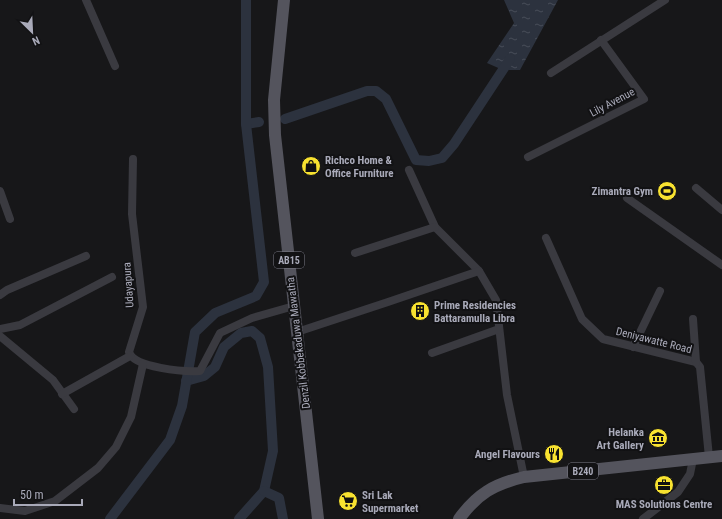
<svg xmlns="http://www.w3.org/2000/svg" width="722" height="519" font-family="'Roboto Condensed',sans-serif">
	<defs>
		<pattern id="water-ripples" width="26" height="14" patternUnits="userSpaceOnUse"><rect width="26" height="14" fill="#2c323e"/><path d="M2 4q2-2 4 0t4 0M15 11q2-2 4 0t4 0" fill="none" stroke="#484d58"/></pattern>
	</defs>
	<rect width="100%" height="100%" fill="#171719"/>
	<polygon fill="url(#water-ripples)" points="504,0 558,0 520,70 503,70 487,63 514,23"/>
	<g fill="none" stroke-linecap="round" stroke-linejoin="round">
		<g stroke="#2c323e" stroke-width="10">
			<polyline points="285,119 367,91 376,91 386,99 416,160 429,161 442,158 454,144 510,59"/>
			<polyline points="246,124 259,122"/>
			<polyline points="186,381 204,376 215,367 224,347 241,333 252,331 260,338 268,367 273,451 264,491 239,519"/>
			<polyline points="264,491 279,498 283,519"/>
			<polyline points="110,519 170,440 182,406 195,332 215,313 256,296 264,282 246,124 246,0"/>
		</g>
		<g stroke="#3a3a40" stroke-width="8">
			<polyline points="86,0 115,66"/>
			<polyline points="551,73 665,0"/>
			<polyline points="528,157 644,99 601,40"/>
			<path d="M133,159L132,214L143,307L129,352C134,368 185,372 200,371L220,333L252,318L294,306"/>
			<polyline points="409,170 435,227 479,271 496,300 507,395 524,477"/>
			<polyline points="696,188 722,210"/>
			<polyline points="0,191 10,219"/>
			<polyline points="627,198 722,265"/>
			<polyline points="546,238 582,319 603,339 696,362 700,367 709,457"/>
			<polyline points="355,253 435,227"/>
			<polyline points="0,295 7,290 86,256"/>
			<polyline points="693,319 696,362"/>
			<polyline points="0,329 20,325 112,277"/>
			<polyline points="297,332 388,302 479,271"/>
			<polyline points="0,336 53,380 74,409"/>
			<polyline points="633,347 660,291"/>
			<polyline points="432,353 499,329"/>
			<polyline points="62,394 130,356"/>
			<polyline points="0,508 25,511 55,501 98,468 116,447 131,417 143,364"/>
			<polyline points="643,519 678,492 690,474 693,459"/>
		</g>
		<g stroke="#54545d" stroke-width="12">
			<polyline points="284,0 274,100 275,135 318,519"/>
			<path d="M459,519C477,494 494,484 524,477L722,456"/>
		</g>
	</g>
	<defs>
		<g id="shop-disc" transform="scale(1)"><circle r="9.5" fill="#f8e230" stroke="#121214"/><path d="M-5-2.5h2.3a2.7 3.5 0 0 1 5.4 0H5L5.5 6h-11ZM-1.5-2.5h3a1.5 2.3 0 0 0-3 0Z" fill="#111"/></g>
		<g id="stadium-disc" transform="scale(1)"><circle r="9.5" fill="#f8e230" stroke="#121214"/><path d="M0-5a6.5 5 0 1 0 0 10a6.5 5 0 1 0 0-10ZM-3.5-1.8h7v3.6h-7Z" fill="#111"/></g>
		<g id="building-disc" transform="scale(1)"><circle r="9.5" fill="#f8e230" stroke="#121214"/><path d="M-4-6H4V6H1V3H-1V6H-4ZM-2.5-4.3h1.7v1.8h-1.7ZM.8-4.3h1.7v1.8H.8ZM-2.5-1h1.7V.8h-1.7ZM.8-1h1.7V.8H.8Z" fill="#111"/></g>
		<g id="museum-disc" transform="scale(1)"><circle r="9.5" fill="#f8e230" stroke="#121214"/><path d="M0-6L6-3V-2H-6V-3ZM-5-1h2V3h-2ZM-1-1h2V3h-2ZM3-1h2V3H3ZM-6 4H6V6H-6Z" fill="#111"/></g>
		<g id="restaurant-disc" transform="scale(1)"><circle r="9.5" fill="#f8e230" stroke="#121214"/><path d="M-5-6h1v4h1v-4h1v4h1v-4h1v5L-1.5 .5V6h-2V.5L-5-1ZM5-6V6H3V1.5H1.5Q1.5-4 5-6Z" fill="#111"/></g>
		<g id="office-disc" transform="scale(1)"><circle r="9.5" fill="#f8e230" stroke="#121214"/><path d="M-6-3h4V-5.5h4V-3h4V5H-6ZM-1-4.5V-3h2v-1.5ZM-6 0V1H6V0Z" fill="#111"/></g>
		<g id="supermarket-disc" transform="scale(1)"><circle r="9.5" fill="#f8e230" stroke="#121214"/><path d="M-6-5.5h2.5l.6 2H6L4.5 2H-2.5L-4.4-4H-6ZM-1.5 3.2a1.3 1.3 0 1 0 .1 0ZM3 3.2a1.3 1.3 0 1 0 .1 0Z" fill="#111"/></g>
	</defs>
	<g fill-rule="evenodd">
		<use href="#shop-disc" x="311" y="166"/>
		<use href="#stadium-disc" x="667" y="191"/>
		<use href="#building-disc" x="420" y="311"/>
		<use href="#museum-disc" x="658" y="438"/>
		<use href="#restaurant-disc" x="554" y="454"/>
		<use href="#office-disc" x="664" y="485"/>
		<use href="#supermarket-disc" x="348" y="501"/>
	</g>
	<g text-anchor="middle" stroke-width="4" stroke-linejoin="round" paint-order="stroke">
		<g fill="#121214" stroke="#7c7c88" stroke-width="1">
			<rect x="274" y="252" width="30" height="16" rx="3"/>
			<rect x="568" y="463" width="30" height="16" rx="3"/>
		</g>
		<g font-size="10" font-weight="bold" fill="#a9aab9">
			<text x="289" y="264">AB15</text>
			<text x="583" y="475">B240</text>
		</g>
		<g font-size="11" fill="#a9aab9" stroke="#121214">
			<text transform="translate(612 102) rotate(-28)" y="4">Lily Avenue</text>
			<text transform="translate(128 285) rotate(-94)" y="4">Udayapura</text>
			<text transform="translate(654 340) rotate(14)" y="4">Deniyawatte Road</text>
			<text transform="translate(298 343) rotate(-97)" y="4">Denzil Kobbekaduwa Mawatha</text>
		</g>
		<g font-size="11" font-weight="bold" fill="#a9aab9" stroke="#121214" text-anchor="start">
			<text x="325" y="164">Richco Home &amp;<tspan x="325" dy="13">Office Furniture</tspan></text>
			<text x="653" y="195" text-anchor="end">Zimantra Gym</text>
			<text x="434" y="309">Prime Residencies<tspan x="434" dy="13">Battaramulla Libra</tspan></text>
			<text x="644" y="436" text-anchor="end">Helanka<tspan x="644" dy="13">Art Gallery</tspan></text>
			<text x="540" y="458" text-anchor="end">Angel Flavours</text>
			<text x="362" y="499">Sri Lak<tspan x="362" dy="13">Supermarket</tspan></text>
			<text x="664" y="508" text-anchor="middle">MAS Solutions Centre</text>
		</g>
	</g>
	<g transform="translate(32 32) rotate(156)" stroke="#121214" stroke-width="3" paint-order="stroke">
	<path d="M0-3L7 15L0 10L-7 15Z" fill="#a9aab9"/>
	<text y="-6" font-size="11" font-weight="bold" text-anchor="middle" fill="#a9aab9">N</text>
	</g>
	<path d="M14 499v6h68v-6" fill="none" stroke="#a9aab9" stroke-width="2"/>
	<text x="20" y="499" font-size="12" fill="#a9aab9" stroke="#121214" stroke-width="3" paint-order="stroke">50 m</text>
</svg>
